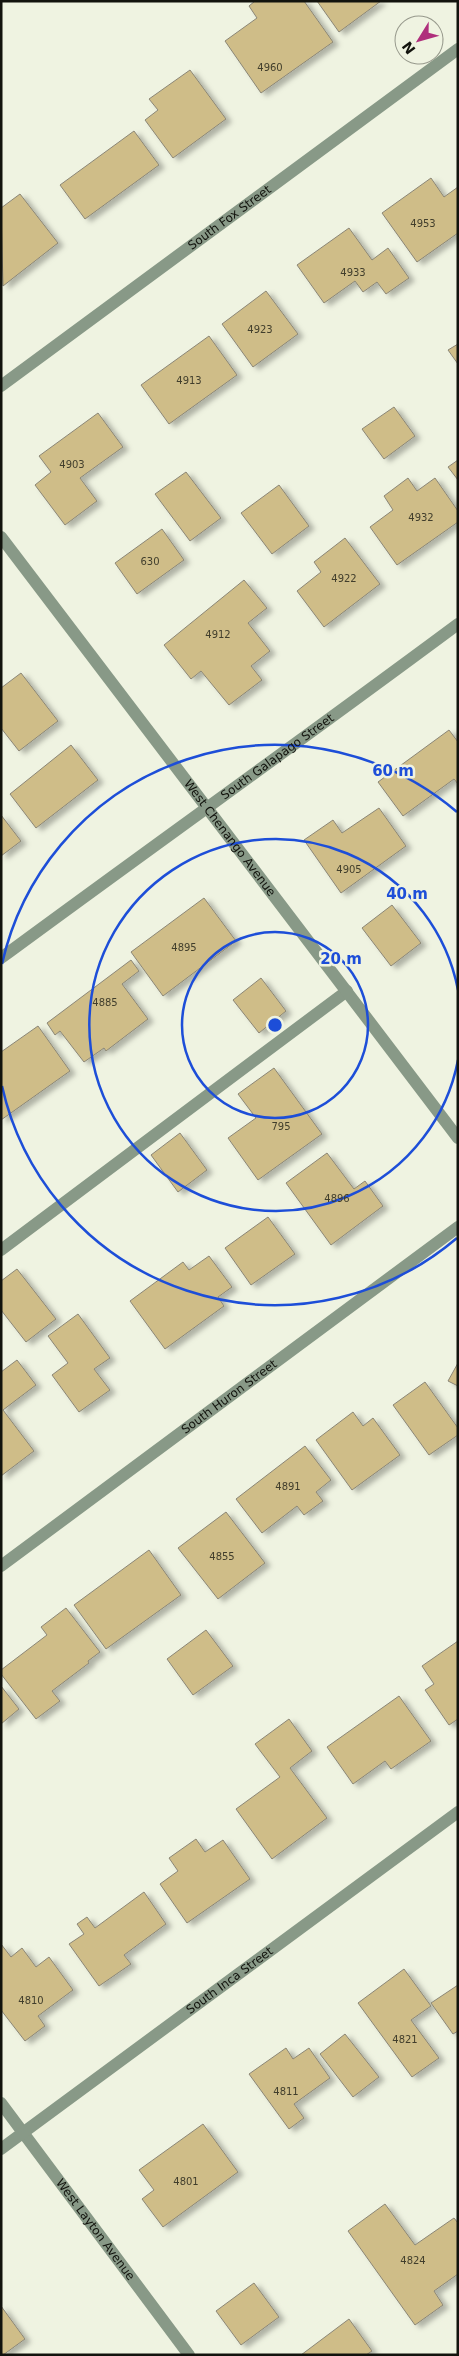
<svg xmlns="http://www.w3.org/2000/svg" width="459" height="2356" font-family="'DejaVu Sans',sans-serif">
	<defs>
		<filter id="shadow"><feDropShadow dx="5.5" dy="3" stdDeviation="2.5" flood-color="#0004"/></filter>
	</defs>
	<rect width="100%" height="100%" fill="#eff3e1"/>
	<g fill="#cfbd88" stroke="#8b8676" filter="url(#shadow)">
		<polygon points="255,1 304,1 333,42 261,93 225,41 257,18 249,6"/>
		<polygon points="317,1 381,1 339,32"/>
		<polygon points="190,70 226,119 173,158 145,120 158,110 149,99"/>
		<polygon points="134,131 159,165 85,219 60,185"/>
		<polygon points="431,178 444,197 458,187 458,233 417,262 382,213"/>
		<polygon points="20,194 58,243 3,286 1,208"/>
		<polygon points="349,228 372,260 388,248 409,278 386,294 377,282 363,292 355,281 324,303 297,265"/>
		<polygon points="266,291 298,334 253,367 222,324"/>
		<polygon points="209,336 237,375 169,424 141,385"/>
		<polygon points="458,344 458,364 448,350"/>
		<polygon points="394,407 415,436 384,459 362,429"/>
		<polygon points="98,413 123,447 80,478 97,501 65,525 35,485 51,472 39,456"/>
		<polygon points="458,460 458,480 448,467"/>
		<polygon points="186,472 221,518 190,541 155,494"/>
		<polygon points="408,478 417,491 435,478 458,511 458,522 397,565 370,527 393,510 384,496"/>
		<polygon points="279,485 309,526 272,554 241,513"/>
		<polygon points="162,529 184,560 137,594 115,563"/>
		<polygon points="345,538 380,584 324,627 297,591 321,572 314,562"/>
		<polygon points="244,580 267,608 248,623 270,651 251,666 262,680 229,705 201,671 191,679 164,645"/>
		<polygon points="21,673 58,721 19,751 1,728 1,688"/>
		<polygon points="449,730 458,742 458,784 454,779 403,816 378,782"/>
		<polygon points="71,745 98,780 36,828 10,794"/>
		<polygon points="379,808 406,846 341,893 304,840 333,820 342,833"/>
		<polygon points="1,815 21,841 1,856"/>
		<polygon points="204,898 236,941 163,996 131,952"/>
		<polygon points="392,905 421,943 391,966 362,928"/>
		<polygon points="131,960 139,971 122,984 148,1019 106,1051 104,1048 84,1062 60,1031 55,1035 47,1023"/>
		<polygon points="261,978 286,1011 259,1033 233,1000"/>
		<polygon points="38,1026 70,1071 1,1120 1,1052"/>
		<polygon points="274,1068 322,1134 258,1180 228,1138 256,1118 238,1094"/>
		<polygon points="180,1133 207,1170 178,1192 151,1155"/>
		<polygon points="327,1153 354,1189 365,1181 383,1206 331,1245 286,1183"/>
		<polygon points="268,1217 295,1254 251,1285 225,1248"/>
		<polygon points="209,1256 232,1287 218,1297 224,1306 165,1349 130,1301 183,1262 189,1270"/>
		<polygon points="17,1269 56,1319 26,1342 1,1310 1,1281"/>
		<polygon points="78,1314 110,1358 94,1369 110,1390 79,1412 52,1375 68,1363 48,1336"/>
		<polygon points="17,1360 36,1385 3,1410 34,1451 1,1476 1,1372"/>
		<polygon points="458,1363 458,1386 448,1381"/>
		<polygon points="425,1382 458,1428 458,1435 429,1455 393,1405"/>
		<polygon points="353,1412 363,1426 373,1418 400,1455 352,1490 316,1440"/>
		<polygon points="305,1446 331,1480 316,1492 323,1501 304,1515 297,1506 262,1533 236,1499"/>
		<polygon points="226,1512 265,1563 218,1599 178,1548"/>
		<polygon points="149,1550 181,1595 106,1649 74,1605"/>
		<polygon points="66,1608 100,1652 88,1661 89,1663 52,1691 60,1701 36,1719 1,1674 1,1670 47,1635 41,1627"/>
		<polygon points="206,1630 233,1666 193,1695 167,1659"/>
		<polygon points="458,1641 458,1719 449,1725 425,1690 434,1684 422,1666"/>
		<polygon points="1,1686 19,1709 1,1724"/>
		<polygon points="399,1696 431,1741 391,1769 385,1761 353,1784 327,1747"/>
		<polygon points="289,1719 312,1751 290,1768 327,1818 272,1859 236,1809 280,1777 255,1744"/>
		<polygon points="196,1839 205,1852 223,1840 250,1879 187,1923 160,1884 178,1871 169,1858"/>
		<polygon points="144,1892 166,1924 124,1955 131,1964 99,1986 69,1944 84,1934 77,1924 87,1917 95,1928"/>
		<polygon points="1,1944 11,1957 22,1948 36,1967 49,1957 73,1990 38,2016 45,2026 25,2041 1,2010"/>
		<polygon points="404,1969 431,2006 411,2020 439,2058 412,2077 358,2003"/>
		<polygon points="458,1985 458,2031 453,2034 431,2003"/>
		<polygon points="345,2034 379,2077 353,2097 320,2054"/>
		<polygon points="286,2048 293,2059 309,2048 330,2078 294,2104 304,2118 289,2129 249,2074"/>
		<polygon points="203,2124 238,2172 163,2227 142,2199 154,2190 139,2170"/>
		<polygon points="385,2204 415,2245 454,2218 458,2223 458,2274 434,2291 443,2305 415,2325 348,2231"/>
		<polygon points="254,2283 279,2317 241,2345 216,2311"/>
		<polygon points="1,2306 25,2339 3,2355 1,2355"/>
		<polygon points="349,2319 372,2351 366,2355 301,2355"/>
	</g>
	<g fill="none" stroke-linecap="round" stroke-linejoin="round">
		<polyline stroke="#889987" stroke-width="12" points="1,1250 347,991"/>
		<g stroke="#889987" stroke-width="12">
			<path id="s1" d="M1,386L458,49"/>
			<path id="s2" d="M1,537L458,1138"/>
			<path id="s3" d="M1,958C153,846 306,737 458,624"/>
			<path id="s4" d="M1,1566L458,1227"/>
			<path id="s5" d="M1,2103L189,2355"/>
			<path id="s6" d="M1,2149L458,1812"/>
		</g>
	</g>
	<g fill="none" stroke="#1d4ed8" stroke-width="2.5">
		<circle cx="275" cy="1025" r="93"/>
		<path d="M458 1060A186 186 0 1 1 458 990"/>
		<path d="M457 1238A280 280 0 0 1 2 1086M2 964A280 280 0 0 1 457 812"/>
	</g>
	<g text-anchor="middle" stroke-width="5" stroke-linejoin="round" paint-order="stroke">
		<g font-size="10" fill="#413e2c">
			<text x="270" y="71">4960</text>
			<text x="423" y="227">4953</text>
			<text x="353" y="276">4933</text>
			<text x="260" y="333">4923</text>
			<text x="189" y="384">4913</text>
			<text x="72" y="468">4903</text>
			<text x="421" y="521">4932</text>
			<text x="150" y="565">630</text>
			<text x="344" y="582">4922</text>
			<text x="218" y="638">4912</text>
			<text x="349" y="873">4905</text>
			<text x="184" y="951">4895</text>
			<text x="105" y="1006">4885</text>
			<text x="281" y="1130">795</text>
			<text x="337" y="1202">4896</text>
			<text x="288" y="1490">4891</text>
			<text x="222" y="1560">4855</text>
			<text x="31" y="2004">4810</text>
			<text x="405" y="2043">4821</text>
			<text x="286" y="2095">4811</text>
			<text x="186" y="2185">4801</text>
			<text x="413" y="2264">4824</text>
		</g>
		<g font-size="12" fill="#12130d" stroke="#eff3e1">
			<text dy="4" stroke="none"><textPath href="#s1" startOffset="284">South Fox Street</textPath></text>
			<text dy="4" stroke="none"><textPath href="#s3" startOffset="342">South Galapago Street</textPath></text>
			<text dy="4" stroke="none"><textPath href="#s2" startOffset="378">West Chenango Avenue</textPath></text>
			<text dy="4" stroke="none"><textPath href="#s4" startOffset="284">South Huron Street</textPath></text>
			<text dy="4" stroke="none"><textPath href="#s6" startOffset="284">South Inca Street</textPath></text>
			<text dy="4" stroke="none"><textPath href="#s5" startOffset="158">West Layton Avenue</textPath></text>
		</g>
	</g>
	<circle cx="275" cy="1025" r="8" fill="#1d4ed8" stroke="#eff3e1" stroke-width="2.5"/>
	<g font-size="15" text-anchor="middle" font-weight="bold" fill="#1d4ed8" stroke="#eff3e1" stroke-width="5" stroke-linejoin="round" paint-order="stroke">
		<text x="393" y="776">60 m</text>
		<text x="407" y="899">40 m</text>
		<text x="341" y="964">20 m</text>
	</g>
	<rect width="459" height="2356" fill="none" stroke="#12130d" stroke-width="5"/>
	<g transform="translate(419 40) rotate(233)"><circle r="24" fill="#eff3e1" stroke="#97998c"/>
	<path d="M0-4L9 19L0 12L-9 19Z" fill="#af2f7c"/>
	<text y="-8" font-size="14" font-weight="bold" text-anchor="middle" fill="#12130d">N</text>
	</g>
</svg>
